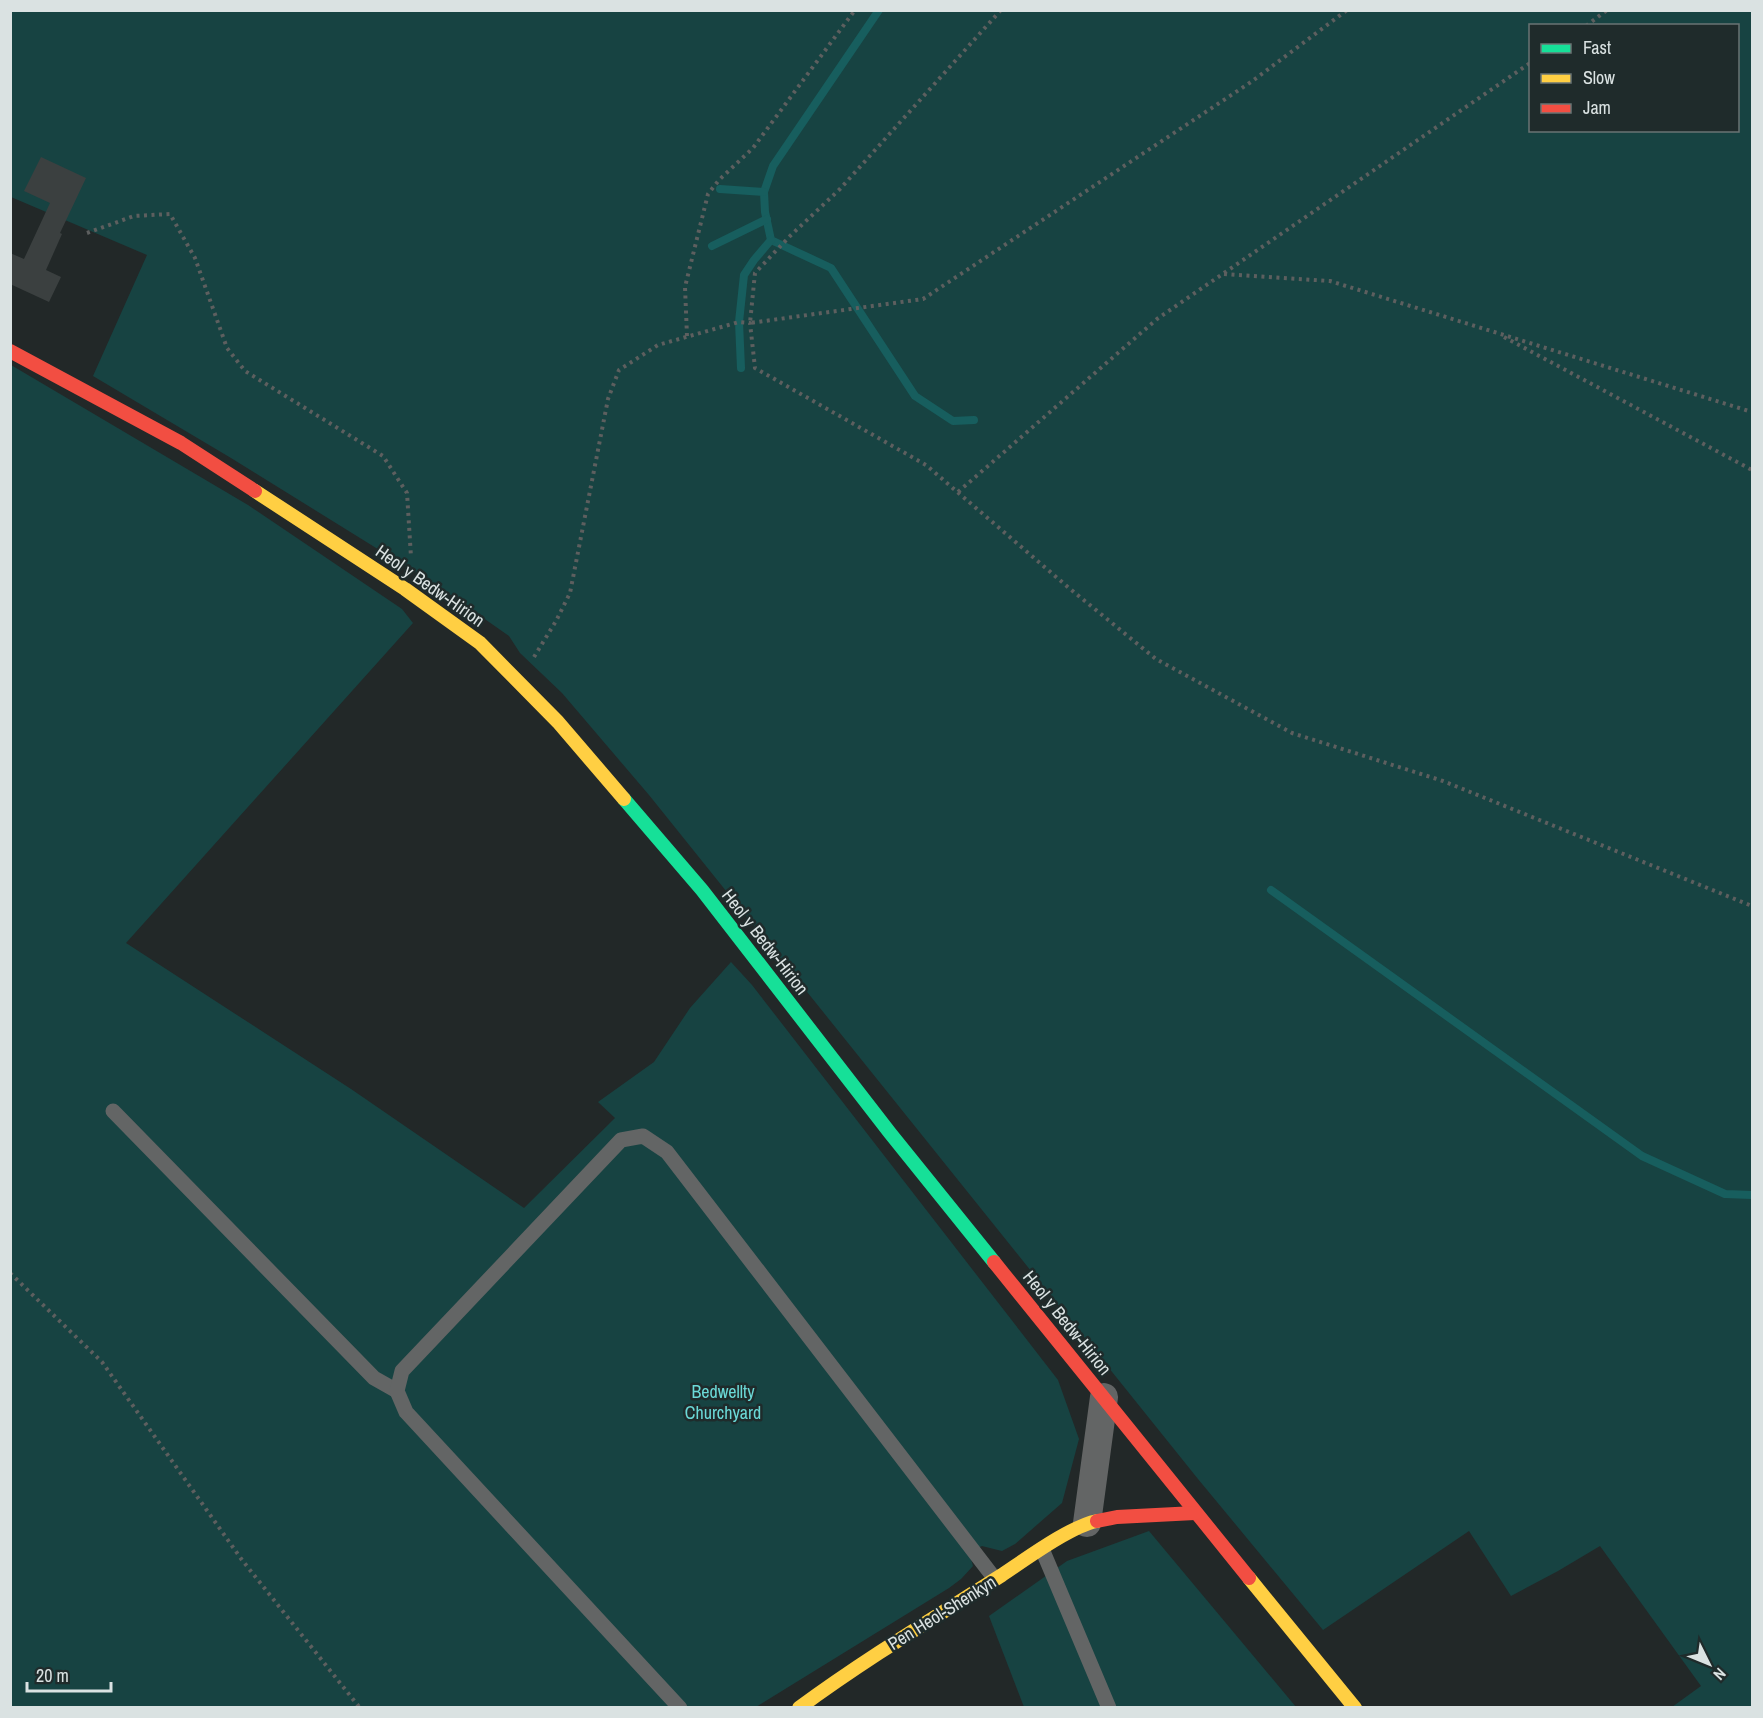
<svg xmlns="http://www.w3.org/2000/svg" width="1763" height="1718" font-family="'Archivo Narrow',sans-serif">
	<rect width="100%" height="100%" fill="#222828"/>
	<g fill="#174342" fill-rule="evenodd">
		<path d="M10,11H1752V1707H1672L1701,1686L1600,1546L1558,1571L1511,1596L1469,1531L1323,1630L1198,1479L649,795L562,693L520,653L509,636L439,587L231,458L93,376L147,255L11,197ZM1530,26H1738V130H1530Z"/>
		<polygon points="11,365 248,505 402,609 413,623 126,943 351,1089 524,1208 615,1118 598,1102 654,1062 690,1008 731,962 752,985 1058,1380 1079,1439 1062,1503 1015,1544 1002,1551 982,1546 969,1552 973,1566 961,1579 949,1588 756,1707 11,1708"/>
		<polygon points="1149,1531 1296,1707 1024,1707 989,1616 1067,1561"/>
	</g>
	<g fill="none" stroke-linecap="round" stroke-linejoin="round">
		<g stroke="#175e5e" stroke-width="8">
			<polyline points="879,10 773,166 764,192 765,212 771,240 831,268 915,396 953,421 974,420"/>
			<polyline points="720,189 764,192"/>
			<polyline points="712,246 767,219"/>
			<polyline points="741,368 739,322 744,275 754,260 771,240"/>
			<polyline points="1271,890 1642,1156 1725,1194 1752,1195"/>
		</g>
	</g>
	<polygon fill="#3b4040" points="41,157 86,178 60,233 62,234 46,270 61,277 49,302 10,284 10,253 24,259 50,203 24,191"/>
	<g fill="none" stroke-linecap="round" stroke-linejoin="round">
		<g stroke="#5d5f5f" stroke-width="4" stroke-dasharray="3 4.5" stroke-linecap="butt">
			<polyline points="1001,10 840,189 790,236 755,273 750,323 923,299 1251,82 1347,10"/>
			<polyline points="1586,26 1607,10"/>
			<polyline points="87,233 134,216 170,214 195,258 227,348 245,371 383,456 407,493 411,557"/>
			<polyline points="1224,274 1330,281 1752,412"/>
			<polyline points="687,336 685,287 708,194 719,180 753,148 855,10"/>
			<polyline points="1504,337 1752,470"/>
			<polyline points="958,492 1157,319 1530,63"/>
			<polyline points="534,657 556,621 570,593 608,399 619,370 658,345 739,322 750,323 755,368 926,465 1069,588 1156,659 1292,733 1443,781 1752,906"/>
			<polyline points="10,1273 102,1362 242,1560 360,1708"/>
		</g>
		<g stroke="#636565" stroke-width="15">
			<polyline points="113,1111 374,1378 397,1391"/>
			<polyline points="1042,1549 1109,1708"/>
			<polyline points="680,1708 406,1412 397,1391 402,1371 621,1140 643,1136 667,1152 995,1579"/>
		</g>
		<polyline stroke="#636565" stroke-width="28" points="1087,1523 1104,1397"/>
		<polyline stroke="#16e098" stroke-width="14" points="624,799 702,890 890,1133 994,1262"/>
		<g stroke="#ffcf43" stroke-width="14">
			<polyline points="255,491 405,589 480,643 558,722 624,799"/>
			<polyline points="1249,1578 1355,1708"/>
			<path d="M799,1708C864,1660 934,1618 1002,1575C1026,1559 1071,1526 1097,1521"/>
		</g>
		<g stroke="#f24e42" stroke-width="14">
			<polyline points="10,351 181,443 255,491"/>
			<polyline points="994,1262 1249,1578"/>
			<polyline points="1097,1521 1117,1517 1195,1513"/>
		</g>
	</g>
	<g text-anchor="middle" stroke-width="5" stroke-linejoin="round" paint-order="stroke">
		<g font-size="18" fill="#dae2e2" stroke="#1f2b2b">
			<text transform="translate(430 586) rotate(35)" y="6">Heol y Bedw-Hirion</text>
			<text transform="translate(765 942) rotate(52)" y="6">Heol y Bedw-Hirion</text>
			<text transform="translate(1067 1323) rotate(51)" y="6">Heol y Bedw-Hirion</text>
			<text transform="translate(942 1613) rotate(-32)" y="6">Pen Heol-Shenkyn</text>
		</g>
		<g font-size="18" fill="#6bd9d7" stroke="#1f2b2b">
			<text x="723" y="1398">Bedwellty<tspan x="723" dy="21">Churchyard</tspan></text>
		</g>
	</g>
	<rect width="1763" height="1718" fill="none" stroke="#dae2e2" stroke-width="24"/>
	<rect x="1529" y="24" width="210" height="108" fill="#1f2b2b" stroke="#6a7474" stroke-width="1.5"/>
	<rect x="1541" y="44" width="30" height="9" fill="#16e098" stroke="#6a7474" stroke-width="1.5"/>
	<text x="1583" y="54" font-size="18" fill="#dae2e2">Fast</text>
	<rect x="1541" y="74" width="30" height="9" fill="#ffcf43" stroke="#6a7474" stroke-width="1.5"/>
	<text x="1583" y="84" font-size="18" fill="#dae2e2">Slow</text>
	<rect x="1541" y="104" width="30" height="9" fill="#f24e42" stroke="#6a7474" stroke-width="1.5"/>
	<text x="1583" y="114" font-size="18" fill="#dae2e2">Jam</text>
	<g transform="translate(1709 1664) rotate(133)" stroke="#1f2b2b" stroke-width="4.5" paint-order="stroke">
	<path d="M0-4.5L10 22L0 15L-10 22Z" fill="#dae2e2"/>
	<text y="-9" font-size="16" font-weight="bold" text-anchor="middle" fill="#dae2e2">N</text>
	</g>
	<path d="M27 1682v9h84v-9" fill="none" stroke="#dae2e2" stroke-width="3"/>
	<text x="36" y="1682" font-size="18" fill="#dae2e2" stroke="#1f2b2b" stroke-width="4.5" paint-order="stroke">20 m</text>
</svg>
